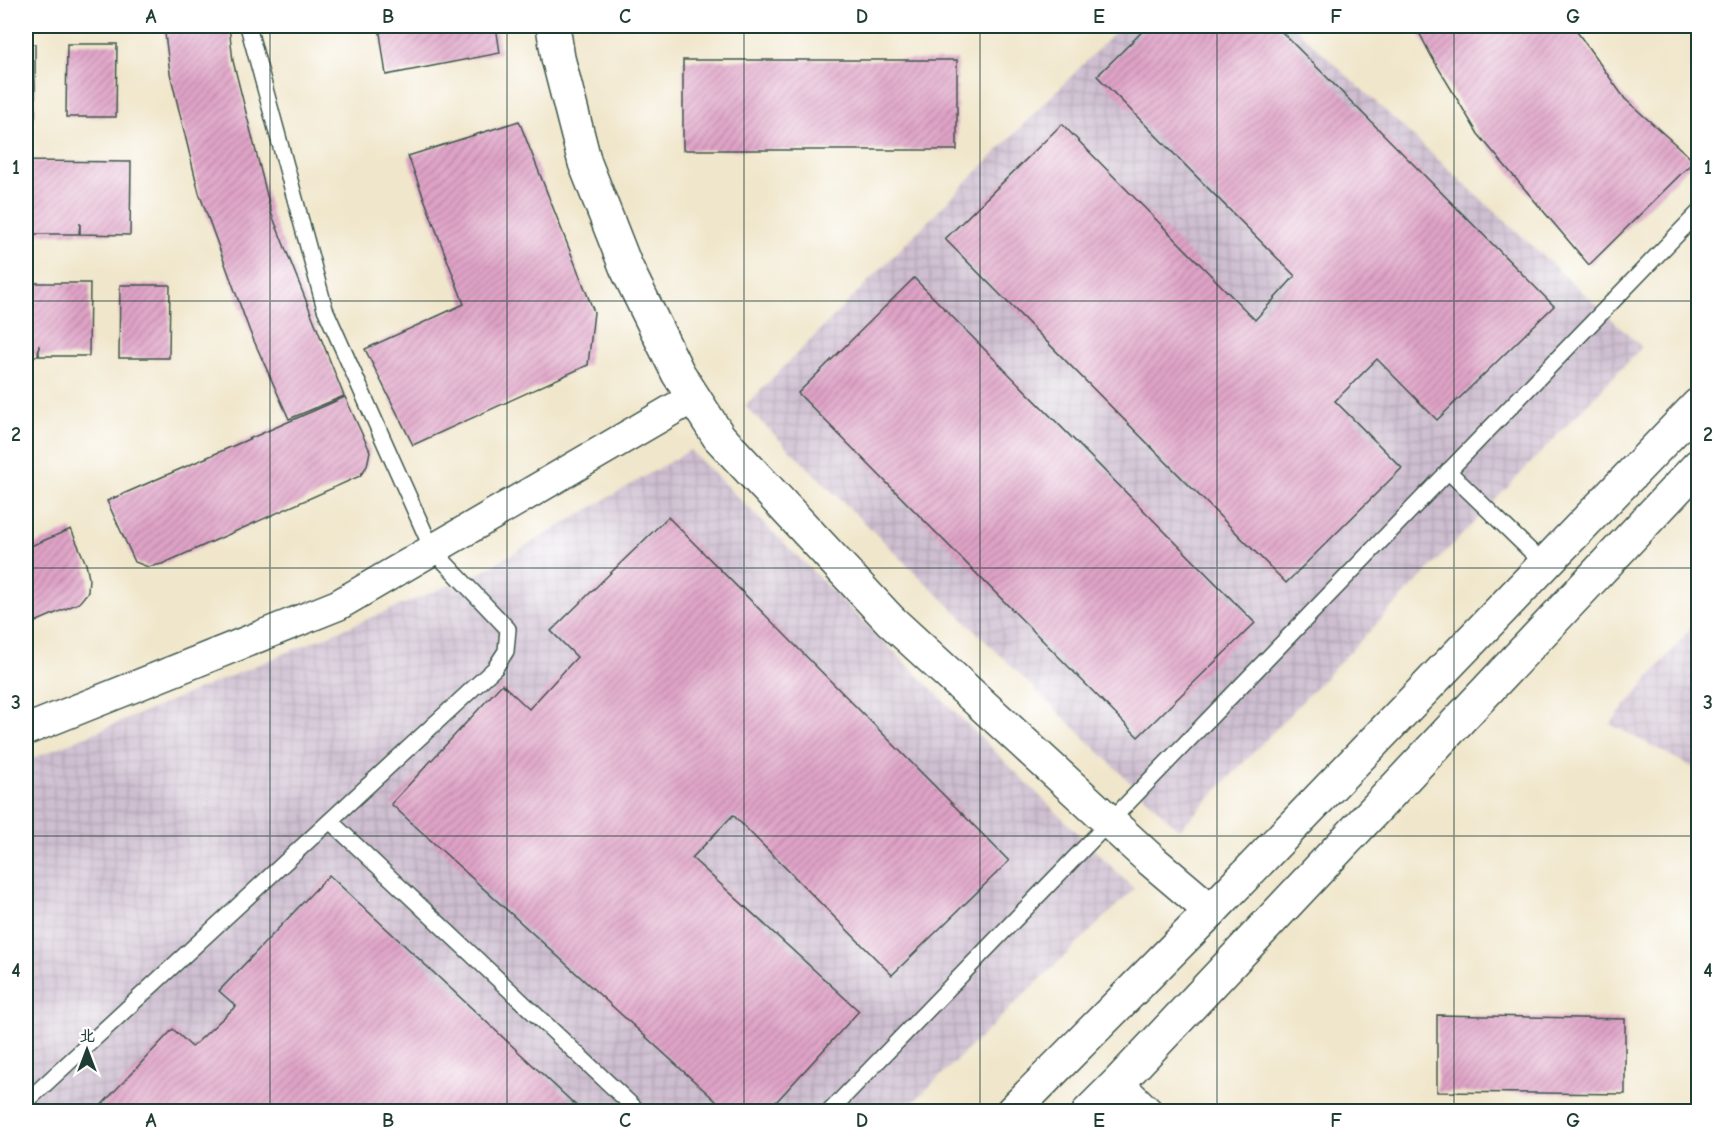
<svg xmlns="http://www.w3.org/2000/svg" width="1724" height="1137" font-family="'Comic Neue','LXGW WenKai TC',sans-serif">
	<defs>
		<pattern id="industrial-grid" width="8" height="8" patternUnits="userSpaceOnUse" patternTransform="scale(1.5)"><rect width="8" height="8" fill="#cebed0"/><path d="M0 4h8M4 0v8" fill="none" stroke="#b0a4b3"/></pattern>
		<pattern id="building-hatch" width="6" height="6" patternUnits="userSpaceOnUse" patternTransform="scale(1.5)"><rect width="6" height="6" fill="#e0a3c7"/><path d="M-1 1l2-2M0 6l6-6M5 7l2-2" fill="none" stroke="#b586a2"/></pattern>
	</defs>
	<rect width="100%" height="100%" fill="#fff"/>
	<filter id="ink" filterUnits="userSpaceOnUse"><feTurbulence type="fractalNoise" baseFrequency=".0167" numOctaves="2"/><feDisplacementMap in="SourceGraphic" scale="12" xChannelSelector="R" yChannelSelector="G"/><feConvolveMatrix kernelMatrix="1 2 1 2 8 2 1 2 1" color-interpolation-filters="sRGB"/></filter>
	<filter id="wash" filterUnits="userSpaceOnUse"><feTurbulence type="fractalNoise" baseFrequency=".008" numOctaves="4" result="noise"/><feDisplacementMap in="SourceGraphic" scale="24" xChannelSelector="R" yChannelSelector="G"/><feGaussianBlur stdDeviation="1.35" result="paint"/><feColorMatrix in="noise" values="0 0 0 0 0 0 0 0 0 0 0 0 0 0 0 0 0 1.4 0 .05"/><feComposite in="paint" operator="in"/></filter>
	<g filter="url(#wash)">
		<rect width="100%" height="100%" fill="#f0e6cb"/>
		<g fill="url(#industrial-grid)">
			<polygon points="1121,26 1293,26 1642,347 1179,830 745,406"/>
			<polygon points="690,450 1134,889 904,1111 26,1112 26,761 481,572"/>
			<polygon points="1698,620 1698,770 1610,724"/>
		</g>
		<g id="blocks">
			<g fill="url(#building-hatch)">
				<polygon points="164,26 229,26 233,61 272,215 344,396 289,419 250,332 199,193 170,73"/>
				<polygon points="379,26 496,26 500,53 386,75"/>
				<polygon points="1148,26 1276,26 1554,306 1437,420 1377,359 1335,401 1402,468 1286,583 945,239 1062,124 1255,320 1295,276 1097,76"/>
				<polygon points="1416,26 1573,26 1625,99 1694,161 1589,265 1478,134 1430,54"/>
				<rect x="26" y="44" width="9" height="73"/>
				<polygon points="67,44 117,44 116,117 66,117"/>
				<rect x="683" y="60" width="274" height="90"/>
				<polygon points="519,121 594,312 588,365 413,445 365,349 464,304 408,156"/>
				<polygon points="26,161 29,161 29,172 30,161 131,162 130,235 80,234 80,223 79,234 26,234"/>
				<polygon points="914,278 1255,623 1138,737 798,393"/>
				<polygon points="26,283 90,283 89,356 39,356 39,345 38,356 26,356"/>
				<polygon points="120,285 170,285 169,358 119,358"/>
				<polygon points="345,397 370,451 367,466 360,476 162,564 148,567 135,562 107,501"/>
				<polygon points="668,517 1009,861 892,975 733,815 692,858 859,1011 767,1112 728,1112 391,804 502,684 529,709 577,657 551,631"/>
				<polygon points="71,529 86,564 89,578 88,592 79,603 26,626 26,548"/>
				<polygon points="329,875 583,1112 95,1112 173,1029 192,1047 236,1006 219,991"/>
				<polygon points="1437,1015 1625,1019 1625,1094 1437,1092"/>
			</g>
		</g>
	</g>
	<g filter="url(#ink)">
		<use href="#blocks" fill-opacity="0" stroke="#3e564b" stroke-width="1.5"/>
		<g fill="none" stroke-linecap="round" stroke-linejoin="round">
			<g stroke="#3e564b" stroke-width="18">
				<g id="service">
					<polyline points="1448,471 1545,565"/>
					<polyline points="330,821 639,1112"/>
					<polyline points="26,1102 495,668 506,651 508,629 432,549 325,309 248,26"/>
					<polyline points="829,1112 1698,213"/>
				</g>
			</g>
			<g stroke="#3e564b" stroke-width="33">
				<g id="minor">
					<polyline points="26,730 338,605 694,397"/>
					<polyline points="1118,1083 1148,1112"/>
				</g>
			</g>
			<g stroke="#3e564b" stroke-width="36">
				<polyline id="tertiary" points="553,26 558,58 585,163 626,267 678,373 719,437 890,620 1151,860 1211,911"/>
			</g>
			<g stroke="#3e564b" stroke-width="36">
				<g id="motorway">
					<polyline points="1012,1112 1211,911 1698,405"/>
					<polyline points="1089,1112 1118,1083 1698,466"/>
				</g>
			</g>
			<use href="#service" stroke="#fff" stroke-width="15"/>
			<use href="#minor" stroke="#fff" stroke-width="30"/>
			<use href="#tertiary" stroke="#fff" stroke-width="33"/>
			<use href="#motorway" stroke="#fff" stroke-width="33"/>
		</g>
	</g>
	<path fill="none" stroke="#1f3d34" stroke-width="1.5" stroke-opacity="0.55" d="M270,26V1112M507,26V1112M744,26V1112M980,26V1112M1217,26V1112M1454,26V1112M26,301H1698M26,568H1698M26,836H1698"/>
	<rect width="1724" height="1137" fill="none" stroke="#fff" stroke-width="66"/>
	<g transform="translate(87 1050)" stroke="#ffffff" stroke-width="4.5" paint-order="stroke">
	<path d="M0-4.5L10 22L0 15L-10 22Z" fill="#1f3d34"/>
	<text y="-9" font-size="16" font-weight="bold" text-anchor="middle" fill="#1f3d34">北</text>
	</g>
	<rect x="33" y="33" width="1658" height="1071" fill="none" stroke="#1f3d34" stroke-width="2"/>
	<g font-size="20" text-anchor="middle" font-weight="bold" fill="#1f3d34">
		<text x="151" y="23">A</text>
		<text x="388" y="23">B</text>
		<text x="625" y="23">C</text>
		<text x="862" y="23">D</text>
		<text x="1099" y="23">E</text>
		<text x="1336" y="23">F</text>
		<text x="1573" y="23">G</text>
		<text x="16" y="174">1</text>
		<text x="1708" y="174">1</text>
		<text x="16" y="441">2</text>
		<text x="1708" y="441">2</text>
		<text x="16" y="709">3</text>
		<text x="1708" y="709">3</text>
		<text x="16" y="977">4</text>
		<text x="1708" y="977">4</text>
		<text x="151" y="1127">A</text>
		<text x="388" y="1127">B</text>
		<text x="625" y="1127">C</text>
		<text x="862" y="1127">D</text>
		<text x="1099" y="1127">E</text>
		<text x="1336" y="1127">F</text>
		<text x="1573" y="1127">G</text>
	</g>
</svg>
